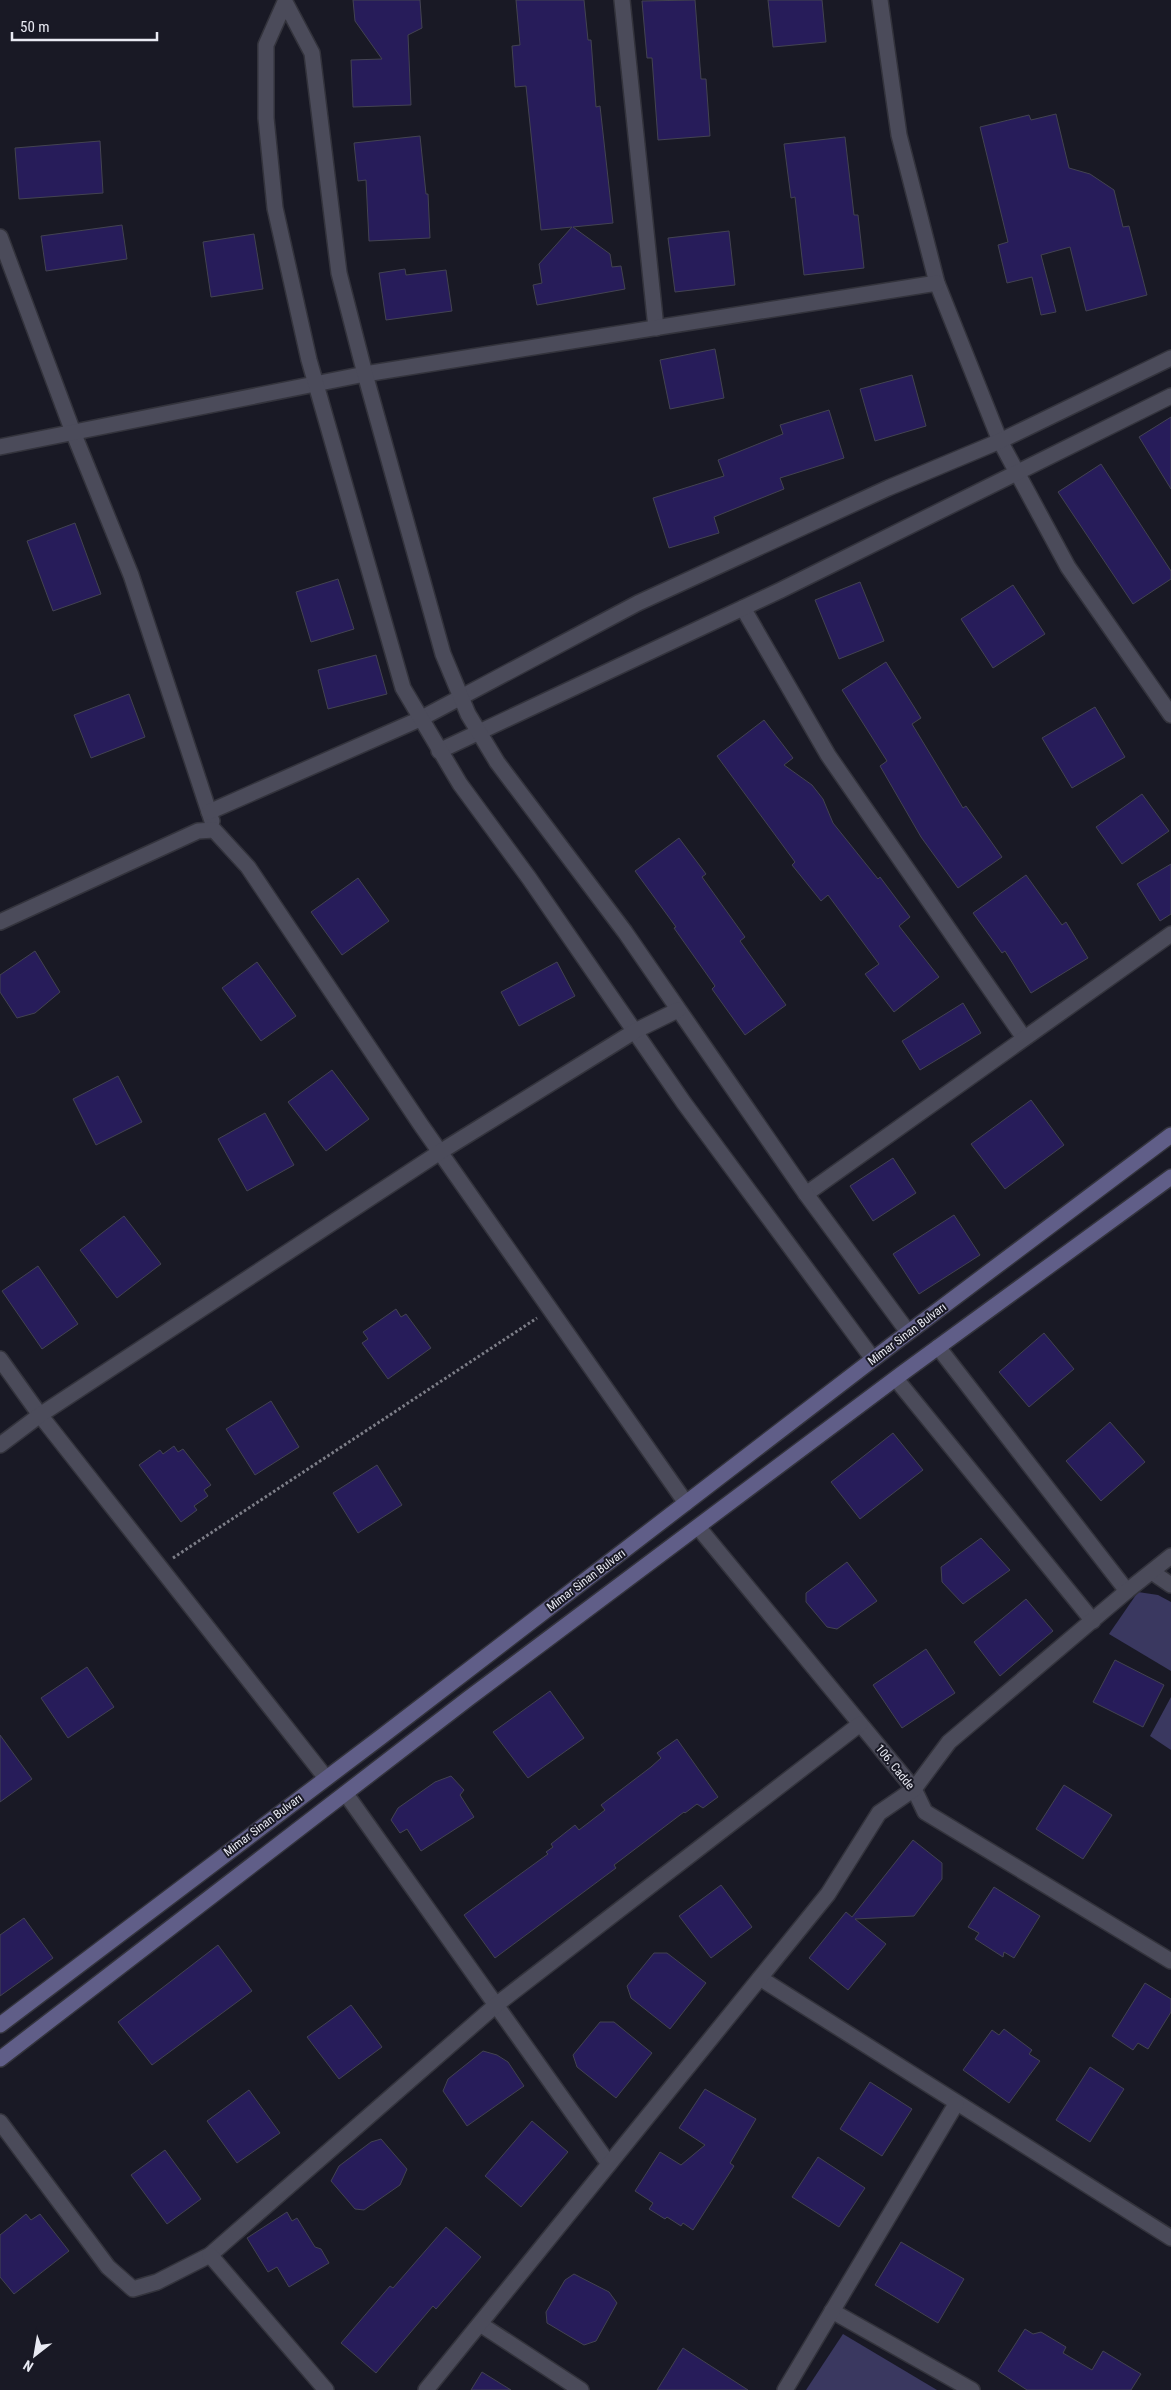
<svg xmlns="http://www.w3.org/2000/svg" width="1171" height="2390" font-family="'Roboto Condensed',sans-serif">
	<rect width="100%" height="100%" fill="#191925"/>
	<g fill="#3a3860">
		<polygon points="1138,1592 1158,1595 1171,1602 1171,1671 1109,1634"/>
		<polygon points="1171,1697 1171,1750 1150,1736"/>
		<polygon points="843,2334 937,2390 806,2390"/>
	</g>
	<g fill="#271c5a" stroke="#434351">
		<polygon points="353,0 420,0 422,28 408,35 411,105 353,107 351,60 382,59 355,21"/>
		<polygon points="516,0 584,0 588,40 591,40 596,107 600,106 613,223 573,227 610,254 612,267 621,266 625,289 537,305 533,285 542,283 539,264 572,227 541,230 526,86 515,87 512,46 520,45"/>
		<polygon points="695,0 701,79 706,79 710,136 658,140 652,58 647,58 642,1"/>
		<polygon points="768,0 822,0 826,42 773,47"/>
		<polygon points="1056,114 1069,168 1090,174 1114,190 1123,227 1129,226 1147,295 1086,311 1070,247 1041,255 1056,312 1041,315 1032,277 1007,283 998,245 1008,242 980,127 1029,115 1031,120"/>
		<polygon points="420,136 426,194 428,194 430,238 369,241 366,180 358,181 354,143"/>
		<polygon points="845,137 854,215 858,215 864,268 804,275 795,197 791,198 784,144"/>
		<polygon points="100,141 103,193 19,199 15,148"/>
		<polygon points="122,225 127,259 46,271 41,236"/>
		<polygon points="729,231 735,285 675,292 668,238"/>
		<polygon points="254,234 263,289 211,297 203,242"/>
		<polygon points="405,269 406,275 446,270 452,311 386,320 379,273"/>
		<polygon points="715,349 724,398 670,409 660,360"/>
		<polygon points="912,375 926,426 875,441 860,389"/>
		<polygon points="829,410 844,458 780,478 784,489 714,517 719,533 669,548 653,498 724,476 718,460 783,434 780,425"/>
		<polygon points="1171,417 1171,489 1139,437"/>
		<polygon points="1101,464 1171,571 1171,579 1133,604 1058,492"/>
		<polygon points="75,523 101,594 53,611 27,541"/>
		<polygon points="338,579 354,629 311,642 296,592"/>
		<polygon points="860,582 884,641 839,659 815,600"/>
		<polygon points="1013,585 1045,634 993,668 961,619"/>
		<polygon points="376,655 387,694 328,709 318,670"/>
		<polygon points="886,662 921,718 912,724 963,808 966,806 1002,857 958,888 921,837 880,766 887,761 842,690"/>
		<polygon points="129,694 145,737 91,758 74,715"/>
		<polygon points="1095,707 1125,757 1072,788 1042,738"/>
		<polygon points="764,720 793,758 784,765 812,785 823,799 833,823 878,879 880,877 910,917 899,926 939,977 894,1012 865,974 879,964 828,895 821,901 792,865 795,862 717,756"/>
		<polygon points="1142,794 1169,831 1122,864 1096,827"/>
		<polygon points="679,838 706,874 702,877 745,937 740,941 786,1005 745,1035 712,989 715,986 674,928 676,927 635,871"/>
		<polygon points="1171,864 1171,914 1160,921 1137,884"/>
		<polygon points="1026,875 1062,925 1066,922 1088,958 1031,993 1005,951 1002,953 973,913"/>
		<polygon points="358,878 389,921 342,955 311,912"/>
		<polygon points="35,951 60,992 35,1013 17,1018 0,992 0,975"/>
		<polygon points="257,962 296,1016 261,1041 222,988"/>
		<polygon points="557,962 575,996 519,1026 501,992"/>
		<polygon points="963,1003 981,1033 920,1070 902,1041"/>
		<polygon points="332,1070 369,1119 326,1151 288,1102"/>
		<polygon points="118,1076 142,1122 96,1145 73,1099"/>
		<polygon points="1031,1100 1064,1145 1005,1189 971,1144"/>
		<polygon points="265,1113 294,1165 247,1191 218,1139"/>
		<polygon points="893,1158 916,1193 873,1221 850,1186"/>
		<polygon points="954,1215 980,1255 919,1294 893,1254"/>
		<polygon points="124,1216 161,1264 117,1298 80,1250"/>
		<polygon points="38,1266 78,1324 42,1349 2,1291"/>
		<polygon points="396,1309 401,1317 406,1314 431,1348 388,1379 362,1343 368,1339 363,1332"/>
		<polygon points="1044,1333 1074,1369 1029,1407 999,1372"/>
		<polygon points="271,1401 299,1447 255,1475 226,1429"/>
		<polygon points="1110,1422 1145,1462 1101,1501 1066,1461"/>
		<polygon points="893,1433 923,1470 860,1519 831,1482"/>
		<polygon points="174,1446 178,1452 183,1449 211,1485 204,1490 208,1496 194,1506 197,1510 181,1522 139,1465 160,1450 163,1454"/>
		<polygon points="377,1465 402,1505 358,1533 333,1493"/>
		<polygon points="981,1538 1010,1570 963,1604 942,1582 941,1567"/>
		<polygon points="847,1562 877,1601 837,1629 827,1627 806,1602 806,1593"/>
		<polygon points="1026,1599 1053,1631 1000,1676 974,1642"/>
		<polygon points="926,1649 955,1693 902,1728 873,1685"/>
		<polygon points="1115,1660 1164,1685 1143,1727 1093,1702"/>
		<polygon points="87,1667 114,1707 68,1738 41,1698"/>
		<polygon points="550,1691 584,1738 528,1778 493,1732"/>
		<polygon points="0,1735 32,1779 0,1802"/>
		<polygon points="677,1739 718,1797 703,1808 697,1804 685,1813 684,1812 614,1865 616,1868 495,1958 464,1915 548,1854 546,1852 553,1847 551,1844 575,1825 579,1830 605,1810 601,1805 651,1767 661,1758 657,1753"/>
		<polygon points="451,1776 464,1790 460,1795 474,1817 421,1851 407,1829 400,1833 391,1820 398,1808 435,1782"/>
		<polygon points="1064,1785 1112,1815 1083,1859 1036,1829"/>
		<polygon points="913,1840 942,1863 942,1879 914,1916 855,1919 886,1944 848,1990 809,1958 846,1912 852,1917"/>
		<polygon points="721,1885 752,1927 711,1958 679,1916"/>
		<polygon points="994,1887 1040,1916 1014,1958 1004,1952 1003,1957 975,1939 979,1933 968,1927"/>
		<polygon points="24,1918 53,1958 0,1996 0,1935"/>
		<polygon points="218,1945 252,1991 152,2065 118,2022"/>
		<polygon points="654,1953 667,1953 706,1983 670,2029 631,1998 627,1986"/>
		<polygon points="1145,1983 1171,1999 1171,2012 1148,2049 1138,2043 1133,2050 1112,2036"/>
		<polygon points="351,2005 382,2047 339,2079 307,2037"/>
		<polygon points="600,2022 614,2022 652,2053 616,2098 577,2067 573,2055"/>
		<polygon points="1004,2029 1032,2050 1029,2054 1040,2061 1009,2103 963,2070 992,2030 999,2035"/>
		<polygon points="483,2051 497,2055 508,2062 524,2086 467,2126 443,2091 448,2079"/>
		<polygon points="1090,2067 1124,2089 1090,2142 1056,2120"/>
		<polygon points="870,2082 912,2109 882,2156 840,2129"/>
		<polygon points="705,2089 756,2119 730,2163 734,2166 693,2230 683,2223 681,2226 667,2217 665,2219 649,2209 653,2203 635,2191 660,2152 681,2165 705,2145 679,2128"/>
		<polygon points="249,2090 280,2133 237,2163 207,2121"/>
		<polygon points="532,2121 568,2152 521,2207 485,2176"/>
		<polygon points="381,2139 407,2169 400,2185 364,2210 355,2209 331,2181 339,2166 371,2142"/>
		<polygon points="165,2150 201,2199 167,2224 131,2175"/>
		<polygon points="818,2157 865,2188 839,2227 792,2197"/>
		<polygon points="287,2212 292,2221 297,2218 315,2247 321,2249 329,2263 289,2287 277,2267 268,2272 247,2238"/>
		<polygon points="26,2214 31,2220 40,2214 69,2251 14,2294 0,2277 0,2235"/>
		<polygon points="446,2227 481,2257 436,2309 433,2306 376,2373 341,2343 390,2286 393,2288"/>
		<polygon points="901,2242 964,2279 938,2323 875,2285"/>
		<polygon points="574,2274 609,2292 617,2303 596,2341 584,2345 547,2323 546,2312 565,2280"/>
		<polygon points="1025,2329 1033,2334 1041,2332 1066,2347 1063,2353 1092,2370 1103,2351 1141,2374 1131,2390 1027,2390 998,2371"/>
		<polygon points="683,2348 748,2390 657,2390"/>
		<polygon points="482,2372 511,2390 471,2390"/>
	</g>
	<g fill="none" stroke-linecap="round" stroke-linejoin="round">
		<g stroke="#33333c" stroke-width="18">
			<g id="street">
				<polyline points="622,0 656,328"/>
				<polyline points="880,0 899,135 937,283 1000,441 1068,567 1171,715"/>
				<polyline points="0,237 73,432 131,575 212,821"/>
				<polyline points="0,447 365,374 937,283"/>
				<polyline points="743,608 828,755 1024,1038"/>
				<polyline points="439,751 781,590 1171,396"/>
				<polyline points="209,812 420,719 638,603 888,488 1000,441 1171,358"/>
				<polyline points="0,922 198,831 214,830 248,867 421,1125 686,1503"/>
				<polyline points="806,1194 1171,934"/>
				<polyline points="938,1347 1127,1591"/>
				<polyline points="0,1359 40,1415 326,1778"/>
				<polyline points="873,1359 684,1103 529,878 460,784 403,688 309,360 275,208 266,118 266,45 285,2 312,53 339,273 365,374 443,654 468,714 497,762 625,932 806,1194 908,1332"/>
				<polyline points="896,1379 1093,1621"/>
				<polyline points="0,1445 40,1415 440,1152 635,1031 678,1010"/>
				<polyline points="698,1527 914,1789 925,1812 1171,1961"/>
				<polyline points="1152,1572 1171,1585"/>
				<polyline points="346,1794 609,2164"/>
				<polyline points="760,1978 1171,2238"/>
				<polyline points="0,2122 108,2267 133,2289 157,2282 210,2255 496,2005 860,1724"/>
				<polyline points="210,2255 326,2390"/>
				<polyline points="832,2311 972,2390"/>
				<polyline points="480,2324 581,2390"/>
				<polyline points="426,2390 828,1894 879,1813 914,1789 949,1742 1127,1591 1171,1556"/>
				<polyline points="785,2390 956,2104"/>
			</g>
		</g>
		<g stroke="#33333c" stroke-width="18">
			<g id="secondary">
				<polyline points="0,2025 381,1737 893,1344 1171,1135"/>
				<polyline points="0,2059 469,1698 904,1372 1171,1177"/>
			</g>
		</g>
		<polyline stroke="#7d7e88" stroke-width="3" stroke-dasharray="2.5 2.5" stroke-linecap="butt" points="173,1558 537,1318"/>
		<use href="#street" stroke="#4b4b5a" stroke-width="15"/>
		<use href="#secondary" stroke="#605e88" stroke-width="15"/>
	</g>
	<g text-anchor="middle" stroke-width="4" stroke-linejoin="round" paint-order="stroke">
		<g font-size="12" fill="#e9eaf3" stroke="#191925">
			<text transform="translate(907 1334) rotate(-37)" y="4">Mimar Sinan Bulvarı</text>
			<text transform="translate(586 1580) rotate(-37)" y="4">Mimar Sinan Bulvarı</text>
			<text transform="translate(895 1767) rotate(51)" y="4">106. Cadde</text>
			<text transform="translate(263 1825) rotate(-37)" y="4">Mimar Sinan Bulvarı</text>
		</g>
	</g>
	<g transform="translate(35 2355) rotate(211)" stroke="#191925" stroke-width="4" paint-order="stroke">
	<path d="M0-4L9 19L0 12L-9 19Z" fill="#e9eaf3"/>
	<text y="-8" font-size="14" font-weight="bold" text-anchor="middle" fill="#e9eaf3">N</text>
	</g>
	<path d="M12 32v8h145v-8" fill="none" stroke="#e9eaf3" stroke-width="2.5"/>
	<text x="20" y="32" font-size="15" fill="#e9eaf3" stroke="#191925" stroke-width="4" paint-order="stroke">50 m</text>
</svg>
